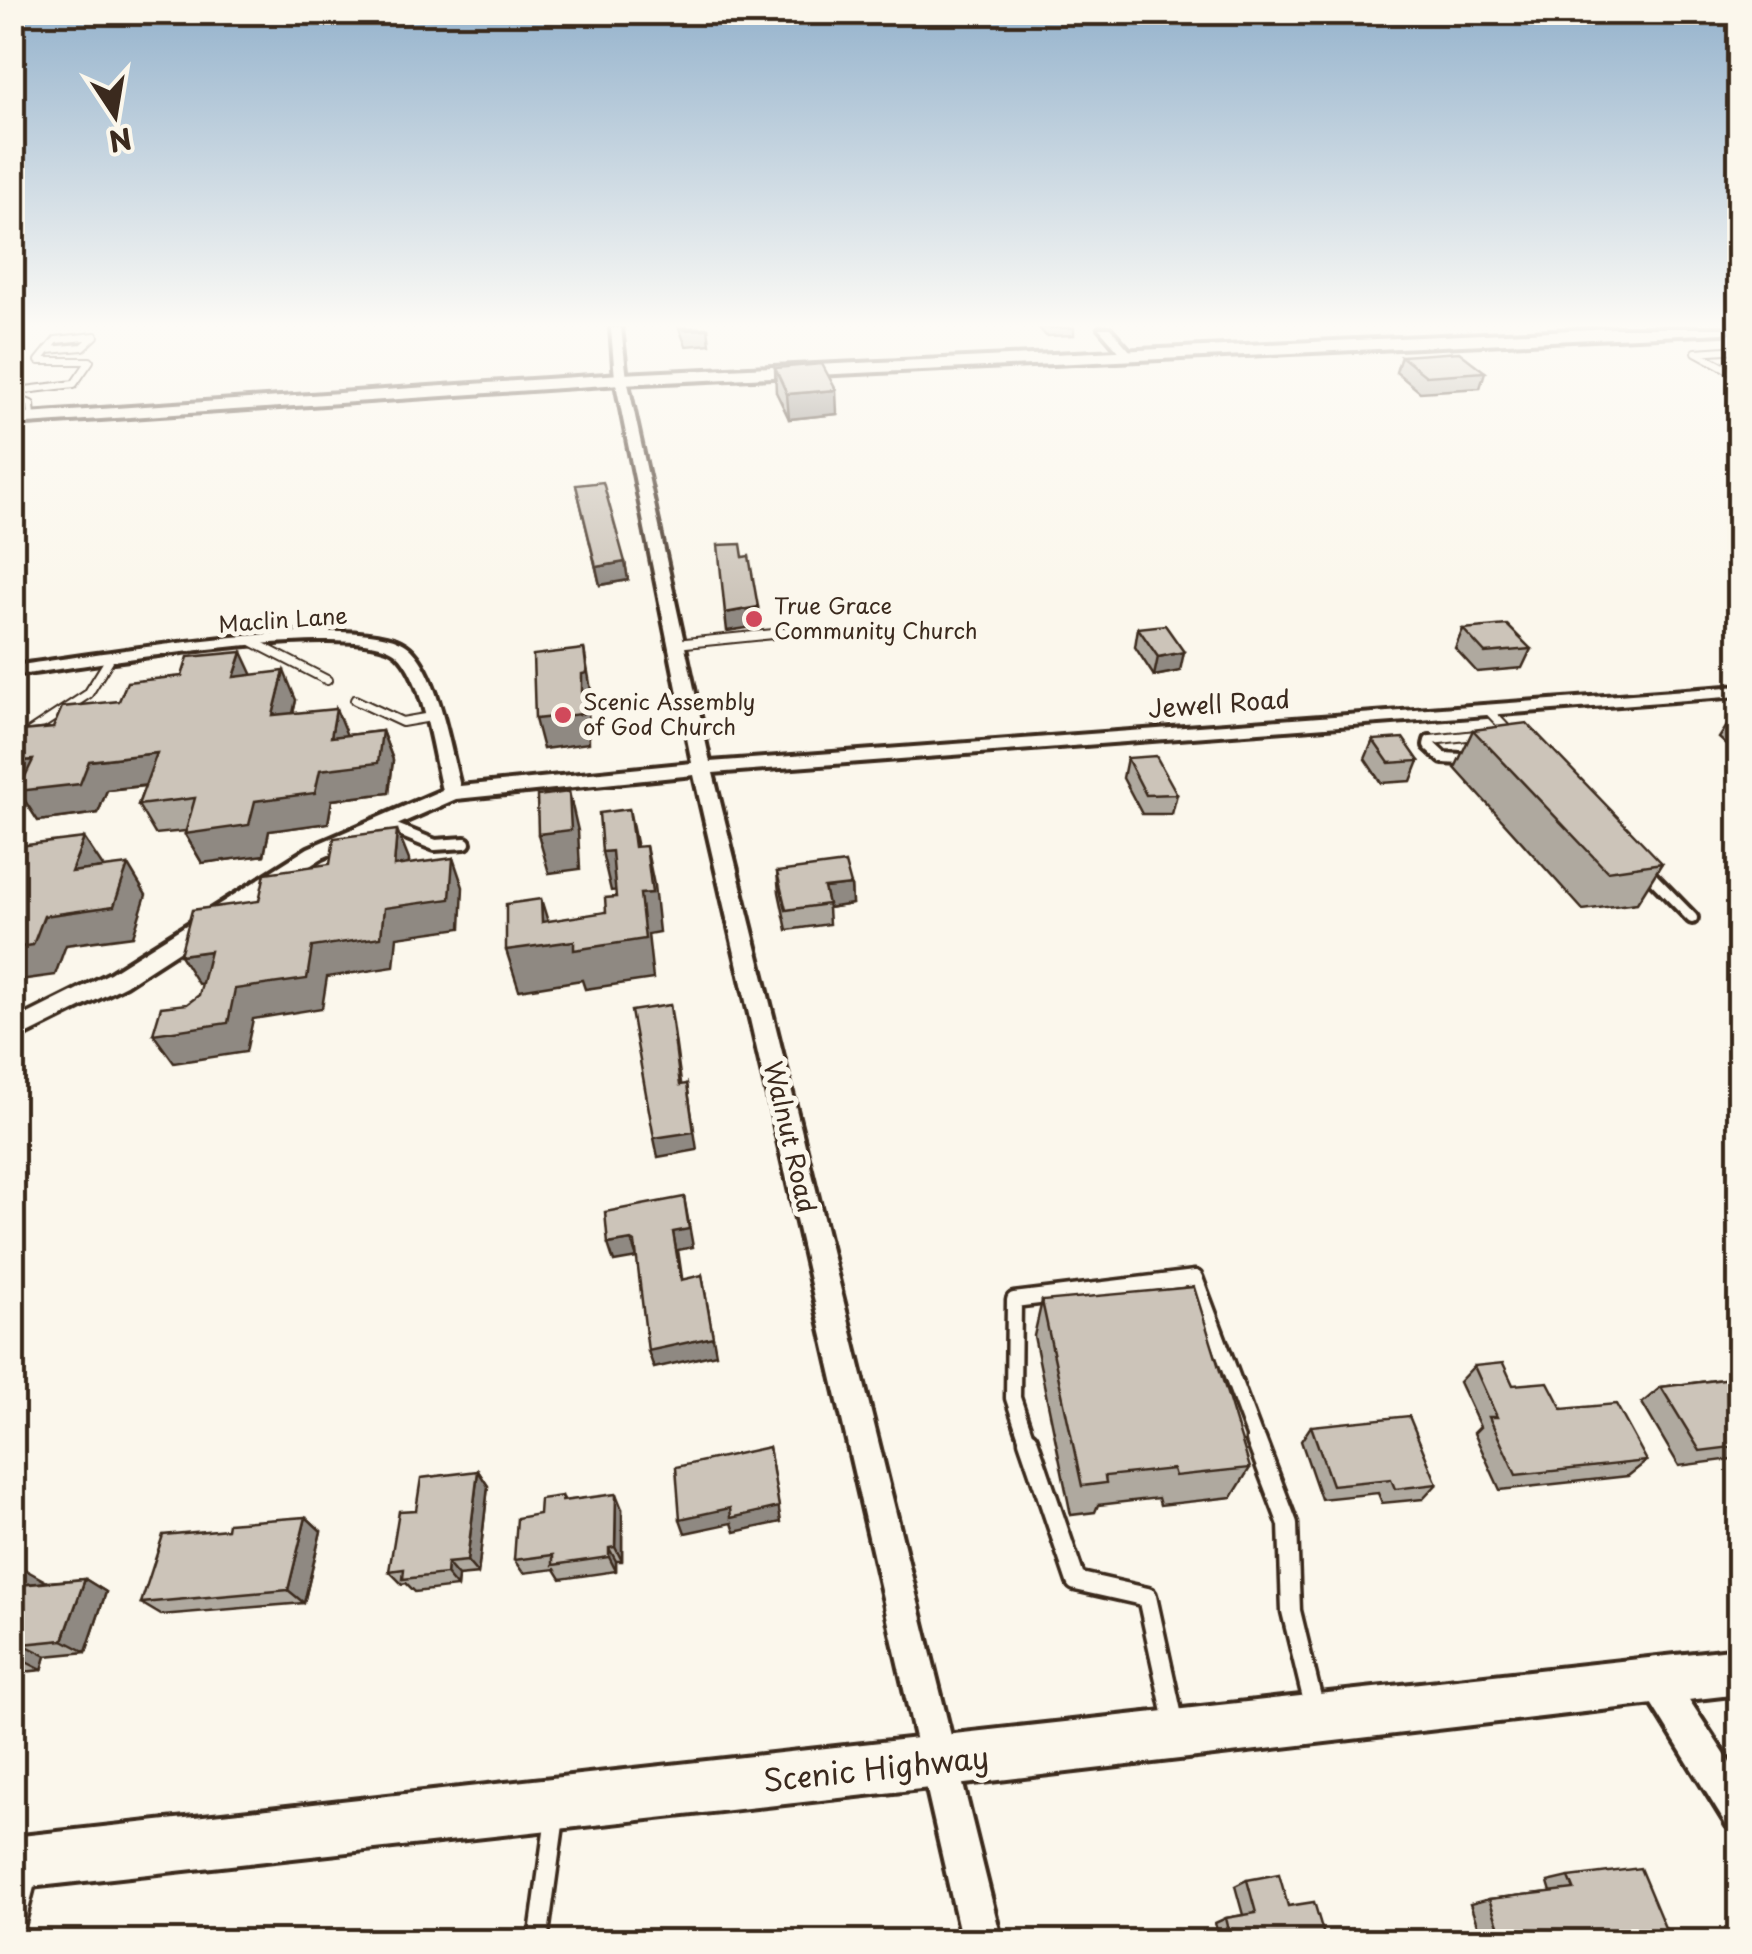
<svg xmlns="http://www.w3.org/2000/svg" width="1752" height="1954" font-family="'Playpen Sans',sans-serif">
	<rect width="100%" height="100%" fill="#fbf7ec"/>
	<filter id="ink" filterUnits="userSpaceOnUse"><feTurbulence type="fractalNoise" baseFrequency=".01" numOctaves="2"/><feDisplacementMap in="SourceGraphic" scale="20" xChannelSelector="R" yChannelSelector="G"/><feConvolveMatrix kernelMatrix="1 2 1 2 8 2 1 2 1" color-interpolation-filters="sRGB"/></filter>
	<g filter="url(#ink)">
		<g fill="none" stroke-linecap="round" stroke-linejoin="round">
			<g stroke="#3b2a1e" stroke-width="10">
				<g id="service-far4">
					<polygon points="95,336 83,347 48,350 56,340"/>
					<polyline points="1740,349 1696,352 1740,376"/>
					<polyline points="17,391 74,384 90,361 39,361 48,350"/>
					<polyline points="12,396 31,404 32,418"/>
				</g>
			</g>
			<g stroke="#3b2a1e" stroke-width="12">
				<g id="service-far3">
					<polyline points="253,642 327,680"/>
					<polyline points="676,644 803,631"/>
					<polyline points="355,700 402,722 431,717"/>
					<polyline points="1487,709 1512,735"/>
					<polyline points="12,744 88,694 109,660"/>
					<polyline points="1429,744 1431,740 1485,734"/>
				</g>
			</g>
			<g stroke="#3b2a1e" stroke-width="18">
				<g id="service-far2">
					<polyline points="1430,741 1429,745 1443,758 1462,759"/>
					<polyline points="12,744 16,741"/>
					<polyline points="383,824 435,845 465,843"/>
					<polyline points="1644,869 1692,918"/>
				</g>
			</g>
			<g stroke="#3b2a1e" stroke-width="21">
				<polyline id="service-far1" points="1028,1443 1013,1398 1014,1300 1195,1278 1257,1443"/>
			</g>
			<g stroke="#3b2a1e" stroke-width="25">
				<g id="service">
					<polyline points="1028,1440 1076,1581 1147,1597 1174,1721"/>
					<polyline points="1256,1440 1288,1524 1291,1611 1315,1710"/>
					<polyline points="12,1937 28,1874"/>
					<polyline points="538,1942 555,1817"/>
				</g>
			</g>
			<g stroke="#3b2a1e" stroke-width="8">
				<g id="minor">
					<path d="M611,328H621L627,379L710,762L1740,686V696L713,773L1002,1942H962L694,775L456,799L322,858L126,985L12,1042V1022L110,973L308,848L442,790C433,754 424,679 397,654C358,618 74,668 12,676V666C84,657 355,609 406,645C438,667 450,750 460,786L692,763L615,379Z"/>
					<polygon points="1099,328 1110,328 1131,352 1131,356 1123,356"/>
					<polygon points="1657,1663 1669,1669 1740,1778 1740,1832 1727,1826 1645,1693 1639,1681 1645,1669"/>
				</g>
			</g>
			<g stroke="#3b2a1e" stroke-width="8">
				<polygon id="tertiary" points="1740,1648 1740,1694 939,1787 12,1889 12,1837"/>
			</g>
			<g stroke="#3b2a1e" stroke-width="8">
				<polygon id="secondary" points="1615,328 1731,328 1723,333 621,384 12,425 12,415 621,374"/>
			</g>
			<use href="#service-far4" stroke="#fbf7ec" stroke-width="6"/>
			<use href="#service-far3" stroke="#fbf7ec" stroke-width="8"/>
			<use href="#service-far2" stroke="#fbf7ec" stroke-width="10"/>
			<use href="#service-far1" stroke="#fbf7ec" stroke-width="14"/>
			<use href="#service" stroke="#fbf7ec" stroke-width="18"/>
			<use href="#minor" fill="#fbf7ec" fill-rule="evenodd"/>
			<use href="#tertiary" fill="#fbf7ec" fill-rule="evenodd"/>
			<use href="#secondary" fill="#fbf7ec" fill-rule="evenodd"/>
		</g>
		<g fill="#afa99f" stroke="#3b2a1e" stroke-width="2.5">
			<polygon points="679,328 708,328 710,344 686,346"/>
			<polygon points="1039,328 1074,328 1074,335 1046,336"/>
			<polygon points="1401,356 1485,372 1480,388 1420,392 1396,372"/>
			<polygon points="775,368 837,414 789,419 776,392"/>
			<polygon points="576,485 625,562 628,580 600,585"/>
			<polygon points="1138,628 1180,671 1154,676 1135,647"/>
			<polygon points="1463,629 1531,649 1522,668 1477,672 1455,648"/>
			<polygon points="252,675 296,700 293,713 347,735 382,731 393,760 389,793 332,800 328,823 269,831 264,855 202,863 185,834 186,831 155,834 138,805 145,786 107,790 98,813 38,821 20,793 12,794 12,732 53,728 119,701"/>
			<polygon points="1732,718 1740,718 1740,757 1719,738"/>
			<polygon points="1473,730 1662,863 1637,903 1583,910 1455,768"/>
			<polygon points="1373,740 1419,761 1411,781 1381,783 1365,759"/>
			<polygon points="1127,758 1177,794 1172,814 1142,814 1123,778"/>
			<polygon points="777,872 851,885 852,904 828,908 829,924 787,930 779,892"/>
			<polygon points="1042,1301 1250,1468 1232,1497 1160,1505 1158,1498 1098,1505 1095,1512 1071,1515 1034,1336"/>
			<polygon points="1474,1366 1562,1409 1647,1461 1628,1476 1500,1490 1474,1433 1480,1427 1459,1382"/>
			<polygon points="1740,1377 1740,1458 1679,1466 1642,1403 1661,1387"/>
			<polygon points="1311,1426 1437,1484 1423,1499 1382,1503 1378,1493 1321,1499 1301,1441"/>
			<polygon points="478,1471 488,1486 478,1574 458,1576 457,1587 415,1592 406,1583 402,1584 389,1571 416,1510"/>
			<polygon points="562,1496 565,1501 622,1509 622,1561 616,1561 616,1571 561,1579 555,1569 523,1573 514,1560 539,1514"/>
			<polygon points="306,1517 321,1531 304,1603 161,1615 141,1603 227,1529"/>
			<polygon points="12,1570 47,1582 85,1579 106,1592 86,1652 46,1656 42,1670 12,1673"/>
			<polygon points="1569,1877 1671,1942 1483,1942 1470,1904 1489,1899 1551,1892 1548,1882"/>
			<polygon points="1247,1880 1288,1906 1326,1942 1220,1942 1215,1923 1226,1918 1243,1915 1235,1886"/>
		</g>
		<g fill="#8f8982" stroke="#3b2a1e" stroke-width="2.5">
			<polygon points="14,338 26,361 12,378 12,340"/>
			<polygon points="836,390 837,414 789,419 787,394"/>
			<polygon points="625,562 628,580 600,585 596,567"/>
			<polygon points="758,607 760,626 727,631 725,613"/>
			<polygon points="584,649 593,702 588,703 589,743 543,749 535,719 582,674"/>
			<polygon points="242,652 255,680 234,677"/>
			<polygon points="1184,652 1180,671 1154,676 1158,657"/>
			<polygon points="284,671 296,700 286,744 273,715"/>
			<polygon points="336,709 348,738 331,737"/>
			<polygon points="382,731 393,760 389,793 332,800 328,823 269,831 264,855 202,863 185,834 320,770"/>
			<polygon points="157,753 173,782 107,790 98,813 38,821 20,793 12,794 12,762 33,760 89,761"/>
			<polygon points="569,792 578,831 580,869 549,873 538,834"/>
			<polygon points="629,809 637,848 634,847"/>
			<polygon points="397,830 409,860 406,895 394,866"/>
			<polygon points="84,838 104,868 71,872"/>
			<polygon points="646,846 654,885 659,932 648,934 653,979 585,989 582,980 519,990 506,950 542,922 541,899 553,938 640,894"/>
			<polygon points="612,851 620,890 611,891 602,852"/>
			<polygon points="453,858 463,887 461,928 397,937 394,967 327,977 322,1008 253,1019 246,1052 174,1063 153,1034 384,908"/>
			<polygon points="128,865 146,895 133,936 66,945 55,975 12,981 12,948 44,916"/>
			<polygon points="851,885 852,904 828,908 824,888"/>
			<polygon points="210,951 228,980 198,984 180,955"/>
			<polygon points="670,1005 673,1024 684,1105 680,1085"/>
			<polygon points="687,1084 697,1150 658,1157 654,1138"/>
			<polygon points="684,1197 693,1247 678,1250 685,1298 681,1280 673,1232"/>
			<polygon points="631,1240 637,1258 614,1262 608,1244"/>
			<polygon points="702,1275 716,1354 654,1368 648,1351"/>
			<polygon points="769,1447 781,1522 735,1532 732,1523 685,1533 680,1519"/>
			<polygon points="478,1471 488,1486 478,1574 467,1561"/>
			<polygon points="616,1494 622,1509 622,1561 615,1547"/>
			<polygon points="306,1517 321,1531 304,1603 288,1590"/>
			<polygon points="609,1548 616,1561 616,1571 609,1557"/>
			<polygon points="447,1563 458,1576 457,1587 446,1574"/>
			<polygon points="24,1569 47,1582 18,1585"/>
			<polygon points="85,1579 106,1592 86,1652 63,1640"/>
			<polygon points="23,1644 46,1656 42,1670 18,1658"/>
		</g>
		<g fill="#ccc4b9" stroke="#3b2a1e" stroke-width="2.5">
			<polygon points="683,328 708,328 708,329 684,330"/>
			<polygon points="1459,352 1485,372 1426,376 1401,356"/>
			<polygon points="822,364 836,390 787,394 775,368"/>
			<polygon points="603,482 625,562 596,567 576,485"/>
			<polygon points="741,544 743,557 749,556 758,607 725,613 718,545"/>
			<polygon points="1165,625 1184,652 1158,657 1138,628"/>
			<polygon points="1507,625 1531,649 1485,653 1463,629"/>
			<polygon points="584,649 587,673 582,674 582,714 535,719 533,655"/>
			<polygon points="242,652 234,677 284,671 273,715 336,709 331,737 382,731 378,763 320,770 315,793 255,801 249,825 185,834 195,798 138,805 157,753 89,761 80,784 18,791 33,760 12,762 12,732 53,728 62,707 119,701 127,682 182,676 188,657"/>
			<polygon points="1732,718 1740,718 1740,726"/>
			<polygon points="1527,723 1662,863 1607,871 1473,730"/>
			<polygon points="1403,738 1419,761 1389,763 1373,740"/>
			<polygon points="1156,756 1177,794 1146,795 1127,758"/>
			<polygon points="569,792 571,830 538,834 537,796"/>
			<polygon points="629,809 634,847 646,846 652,893 640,894 645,939 574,950 574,941 506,950 506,904 541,899 542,922 606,912 605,898 616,897 612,851 602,852 599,813"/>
			<polygon points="397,830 394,866 453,858 450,899 384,908 381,937 312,947 307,979 235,989 228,1023 153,1034 161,1007 187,1004 199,995 210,951 180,955 192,910 259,901 265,873 330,864 334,838"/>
			<polygon points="84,838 71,872 128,865 114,906 44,916 33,945 12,948 12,862 19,846"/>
			<polygon points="845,863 851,885 824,888 828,904 786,910 777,872"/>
			<polygon points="670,1005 680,1085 687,1084 694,1132 654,1138 631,1011"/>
			<polygon points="684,1197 689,1229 673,1232 681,1280 702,1275 713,1337 648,1351 635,1243 631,1240 608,1244 605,1212"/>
			<polygon points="1194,1287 1250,1468 1175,1476 1173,1469 1105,1476 1106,1483 1082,1486 1042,1301"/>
			<polygon points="1503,1363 1513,1385 1548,1382 1562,1409 1616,1404 1647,1461 1516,1475 1489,1417 1497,1417 1474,1366"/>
			<polygon points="1740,1377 1740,1446 1700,1451 1661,1387"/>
			<polygon points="1409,1416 1437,1484 1395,1489 1391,1479 1332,1485 1311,1426"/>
			<polygon points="769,1447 779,1507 731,1518 730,1508 680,1519 676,1467"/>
			<polygon points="478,1471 467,1561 447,1563 446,1574 403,1579 404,1569 389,1571 399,1511 416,1510 421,1478"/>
			<polygon points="616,1494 615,1547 609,1548 609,1557 553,1565 553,1555 514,1560 517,1518 539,1514 540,1499 562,1496 562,1501"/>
			<polygon points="306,1517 288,1590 141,1603 163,1535 227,1529 228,1523"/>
			<polygon points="24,1569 18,1585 85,1579 63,1640 23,1644 18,1658 12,1659 12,1570"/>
			<polygon points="1640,1868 1671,1942 1504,1942 1489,1899 1574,1889 1569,1877"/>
			<polygon points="1279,1874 1288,1906 1314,1902 1326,1942 1232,1942 1226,1918 1256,1913 1247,1880"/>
		</g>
	</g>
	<linearGradient id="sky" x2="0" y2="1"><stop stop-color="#94b2cc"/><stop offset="0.54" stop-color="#fdfbf6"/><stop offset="1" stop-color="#fdfbf6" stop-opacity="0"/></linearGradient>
	<rect width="1752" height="602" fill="url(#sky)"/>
	<g fill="#d1495b" stroke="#fbf7ec" stroke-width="4">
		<circle cx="754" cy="619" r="10"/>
		<circle cx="563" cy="715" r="10"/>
	</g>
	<g text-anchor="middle" stroke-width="10" stroke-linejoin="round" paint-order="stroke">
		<g font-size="22" fill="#3b2a1e" stroke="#fbf7ec" text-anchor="start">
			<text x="774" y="614">True Grace<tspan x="774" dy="25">Community Church</tspan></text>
			<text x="583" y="710">Scenic Assembly<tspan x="583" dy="25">of God Church</tspan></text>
		</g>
		<g font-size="22" fill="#3b2a1e" stroke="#fbf7ec">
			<text transform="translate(283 620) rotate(-4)" y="8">Maclin Lane</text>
		</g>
		<g font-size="25" fill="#3b2a1e" stroke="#fbf7ec">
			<text transform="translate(1219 704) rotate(-4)" y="9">Jewell Road</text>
			<text transform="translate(790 1137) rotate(77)" y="9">Walnut Road</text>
		</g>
		<g font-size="30" fill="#3b2a1e" stroke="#fbf7ec">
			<text transform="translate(876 1770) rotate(-6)" y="10">Scenic Highway</text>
		</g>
	</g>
	<rect width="1752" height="1954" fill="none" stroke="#fbf7ec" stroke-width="50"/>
	<rect x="25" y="25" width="1702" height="1904" fill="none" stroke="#3b2a1e" stroke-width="4" filter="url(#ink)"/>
	<g transform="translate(115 115) rotate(168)" stroke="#fbf7ec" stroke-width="8" paint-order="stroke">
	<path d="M0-8L18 38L0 25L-18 38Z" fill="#3b2a1e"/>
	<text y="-15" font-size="28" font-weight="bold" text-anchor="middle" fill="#3b2a1e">N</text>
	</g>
</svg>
